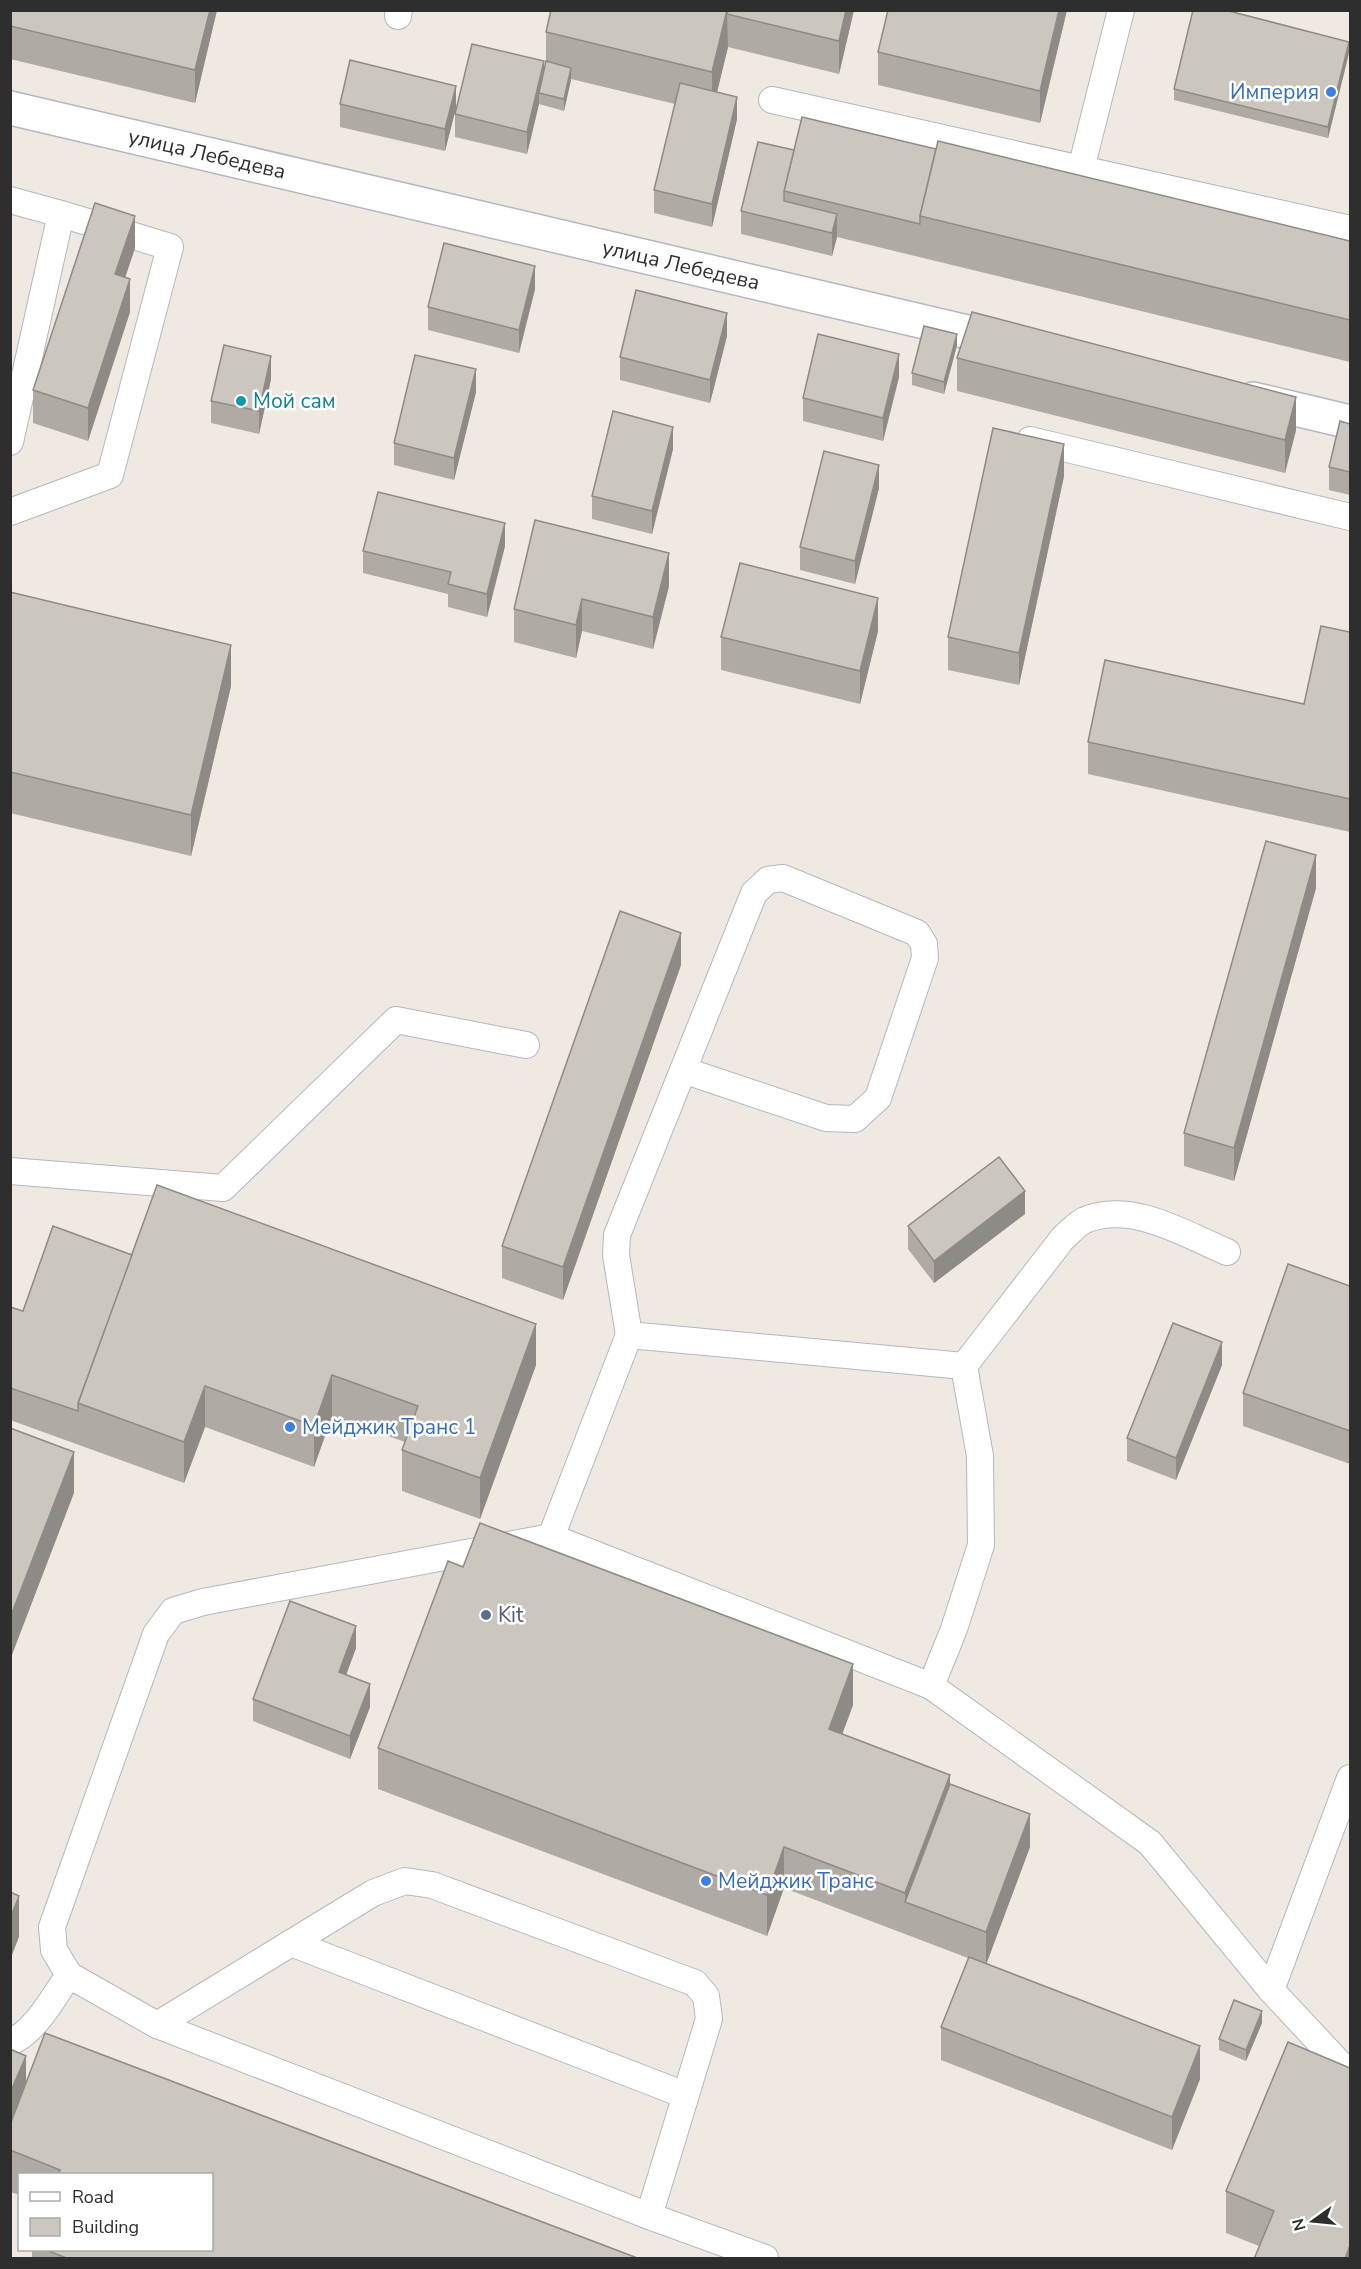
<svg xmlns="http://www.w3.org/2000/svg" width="1361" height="2269" font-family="'Nunito Sans',sans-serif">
	<rect width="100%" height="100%" fill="#efe9e1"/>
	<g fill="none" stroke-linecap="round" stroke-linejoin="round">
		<g stroke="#b4b7c1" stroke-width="28">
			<g id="service">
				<polyline points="398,16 399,10"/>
				<polyline points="772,100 1350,229"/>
				<polyline points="1081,169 1121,10"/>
				<polyline points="10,200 61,214 10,442"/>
				<polyline points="1030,440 1350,517"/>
				<polyline points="10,512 110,475 170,247 61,214"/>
				<polyline points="10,1171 223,1188 396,1020 526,1045"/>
				<polyline points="629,1335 616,1255 617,1235 754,893 768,880 783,878 917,933 924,944 925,958 878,1098 855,1119 826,1118 683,1070"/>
				<polyline points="964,1366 980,1456 981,1545 954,1629 931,1686 1150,1843 1271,1990 1340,2064 1350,2070"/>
				<path d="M551,1537L629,1335L964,1366L1063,1238C1070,1232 1078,1223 1085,1220C1133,1201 1184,1234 1227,1252"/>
				<polyline points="291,1943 685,2095"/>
				<polyline points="1271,1990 1350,1778"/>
				<polyline points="157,2025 649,2216"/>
				<path d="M10,2042C35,2033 54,1996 69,1975"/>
				<polyline points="765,2258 649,2216 709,2019 706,1996 695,1983 432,1885 405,1881 373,1893 157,2025 69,1975 54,1950 52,1927 156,1634 173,1611 203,1602 551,1537 931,1686"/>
			</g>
		</g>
		<g stroke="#b4b7c1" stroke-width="36">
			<g id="minor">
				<polyline points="10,108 1010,342"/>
				<polyline points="1253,399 1350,422"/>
			</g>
		</g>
		<use href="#service" stroke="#fff" stroke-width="26"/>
		<use href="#minor" stroke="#fff" stroke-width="33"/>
	</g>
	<g fill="#afaba4">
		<polygon points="10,10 217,10 195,103 10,59"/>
		<polygon points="551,10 854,10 839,74 728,47 717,92 737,119 712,227 654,213 654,190 675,104 571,79 564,111 539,104 527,154 455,137 455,114 544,71 546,61 546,32"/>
		<polygon points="888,10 1067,10 1040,123 878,85 878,52"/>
		<polygon points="1349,53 1328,138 1174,100 1174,89"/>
		<polygon points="340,104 456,108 445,151 340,127"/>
		<polygon points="936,149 1350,241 1350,362 837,237 832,256 741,234 741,211 794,150"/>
		<polygon points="135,248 125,278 130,312 88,441 33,423 33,390"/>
		<polygon points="535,289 519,353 428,330 428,307"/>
		<polygon points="727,336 710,403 620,380 620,357"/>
		<polygon points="957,345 944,394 912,385 912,373"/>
		<polygon points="957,358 1296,430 1285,473 957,391"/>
		<polygon points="899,377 883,441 803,421 803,398"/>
		<polygon points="271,379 259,434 211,423 211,401"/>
		<polygon points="476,392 454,480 394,465 394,443"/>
		<polygon points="1350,424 1350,495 1329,490 1329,467"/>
		<polygon points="673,449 652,534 592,519 592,496"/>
		<polygon points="1064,476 1019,685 948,670 948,637"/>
		<polygon points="879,488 855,584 800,570 800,547"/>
		<polygon points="505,546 487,617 448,607 448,594 363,573 363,551"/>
		<polygon points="669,586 653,649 582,631 576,658 514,642 514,609"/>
		<polygon points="10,592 231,686 191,856 10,813"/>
		<polygon points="878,631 860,704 721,670 721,637"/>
		<polygon points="1350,632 1350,832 1088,774 1088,742 1304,704"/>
		<polygon points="1316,888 1234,1181 1184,1166 1184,1133"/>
		<polygon points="681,965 563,1300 502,1278 502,1246"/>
		<polygon points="1025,1214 934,1283 908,1249 908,1226"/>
		<polygon points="132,1255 536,1365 480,1519 402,1491 402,1450 405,1442 332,1416 314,1467 205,1427 184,1483 10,1420 10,1307 23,1311"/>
		<polygon points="1350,1286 1350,1464 1243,1426 1243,1393"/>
		<polygon points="1222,1365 1176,1480 1127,1461 1127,1438"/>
		<polygon points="356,1648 346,1675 370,1707 350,1759 253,1721 253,1699"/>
		<polygon points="853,1705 842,1734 950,1784 1030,1847 986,1963 1200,2079 1172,2150 941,2060 941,2027 968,1958 784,1888 767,1936 378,1789 378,1748"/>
		<polygon points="1262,2023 1246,2061 1219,2050 1219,2039"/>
		<polygon points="10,2049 26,2085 640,2259 32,2259 32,2250 212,2250 212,2175 20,2175 20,2195 10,2192"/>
		<polygon points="1350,2068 1259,2246 1226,2233 1226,2191"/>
	</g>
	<g fill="#8e8b86">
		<polygon points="210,10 217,10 195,103 195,70"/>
		<polygon points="727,10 736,10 727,14 728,47 712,113 712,72"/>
		<polygon points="846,10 854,10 839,74 839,41"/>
		<polygon points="1059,10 1067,10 1040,123 1040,91"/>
		<polygon points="1349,42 1349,53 1328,138 1328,127"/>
		<polygon points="544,61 544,84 539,93 539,104 527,154 527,132"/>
		<polygon points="571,68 571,80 564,111 564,99"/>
		<polygon points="456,86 456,108 445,151 445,129"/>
		<polygon points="737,97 737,119 712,227 712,204"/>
		<polygon points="837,214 837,237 832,256 832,233"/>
		<polygon points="135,216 135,248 115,307 115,274"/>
		<polygon points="535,266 535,289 519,353 519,330"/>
		<polygon points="130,279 130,312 88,441 88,408"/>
		<polygon points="727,313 727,336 710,403 710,380"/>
		<polygon points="957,334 957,345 944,394 944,382"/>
		<polygon points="899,354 899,377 883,441 883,418"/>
		<polygon points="271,356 271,379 259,434 259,411"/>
		<polygon points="476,369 476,392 454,480 454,458"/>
		<polygon points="1296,397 1296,430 1285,473 1285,440"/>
		<polygon points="673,427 673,449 652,534 652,511"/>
		<polygon points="1064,444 1064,476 1019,685 1019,653"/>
		<polygon points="879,465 879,488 855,584 855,561"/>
		<polygon points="505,523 505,546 487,617 487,594"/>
		<polygon points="669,553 669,586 653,649 653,617"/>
		<polygon points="878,598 878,631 860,704 860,671"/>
		<polygon points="582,599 582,631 576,658 576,625"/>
		<polygon points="231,645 231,686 191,856 191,815"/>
		<polygon points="1316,855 1316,888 1234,1181 1234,1148"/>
		<polygon points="681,933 681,965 563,1300 563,1267"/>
		<polygon points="1025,1191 1025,1214 934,1283 934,1261"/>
		<polygon points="536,1324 536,1365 480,1519 480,1478"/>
		<polygon points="1222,1342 1222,1365 1176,1480 1176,1458"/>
		<polygon points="332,1375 332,1416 314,1467 314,1426"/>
		<polygon points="205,1386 205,1427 184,1483 184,1442"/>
		<polygon points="74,1452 74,1493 10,1660 10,1618"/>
		<polygon points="356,1626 356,1648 339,1694 339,1672"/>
		<polygon points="853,1664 853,1705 829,1770 829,1729"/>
		<polygon points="370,1684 370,1707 350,1759 350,1736"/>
		<polygon points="950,1775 950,1816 905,1902 905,1893"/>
		<polygon points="1030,1814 1030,1847 986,1965 986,1932"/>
		<polygon points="784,1847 784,1888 767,1936 767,1895"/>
		<polygon points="19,1896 19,1937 10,1960 10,1919"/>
		<polygon points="1262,2011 1262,2023 1246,2061 1246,2050"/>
		<polygon points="1200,2046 1200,2079 1172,2150 1172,2117"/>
		<polygon points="26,2056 26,2097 10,2134 10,2093"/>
		<polygon points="1350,2245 1350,2259 1345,2259"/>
	</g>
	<g fill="#cbc7bf" stroke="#8e8b86" stroke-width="1.5">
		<polygon points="10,10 210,10 195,70 10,26"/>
		<polygon points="551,10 727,10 712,72 546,32"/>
		<polygon points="728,10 846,10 839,41 727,14"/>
		<polygon points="888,10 1059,10 1040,91 878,52"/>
		<polygon points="1193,10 1225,10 1349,42 1328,127 1174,89"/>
		<polygon points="472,44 544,61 527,132 455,114"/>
		<polygon points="350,60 456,86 445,129 340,104"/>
		<polygon points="546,61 571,68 564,99 539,93"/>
		<polygon points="680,83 737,97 712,204 654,190"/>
		<polygon points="802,117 936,149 920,216 920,224 784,191"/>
		<polygon points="938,141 1350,241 1350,320 920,216"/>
		<polygon points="758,142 794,150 784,191 784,201 837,214 832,233 741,211"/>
		<polygon points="95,203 135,216 115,274 130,279 88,408 33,390"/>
		<polygon points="444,243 535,266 519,330 428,307"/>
		<polygon points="636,290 727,313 710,380 620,357"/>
		<polygon points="972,312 1296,397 1285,440 957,358"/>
		<polygon points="924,326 957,334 944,382 912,373"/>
		<polygon points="818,334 899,354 883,418 803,398"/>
		<polygon points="224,345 271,356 259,411 211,401"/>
		<polygon points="415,355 476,369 454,458 394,443"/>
		<polygon points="613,411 673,427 652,511 592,496"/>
		<polygon points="1340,421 1350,424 1350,472 1329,467"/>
		<polygon points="993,428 1064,444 1019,653 948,637"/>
		<polygon points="824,451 879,465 855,561 800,547"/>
		<polygon points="378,492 505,523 487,594 448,584 451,572 363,551"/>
		<polygon points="535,520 669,553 653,617 582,599 576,625 514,609"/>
		<polygon points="740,563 878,598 860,671 721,637"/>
		<polygon points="10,592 231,645 191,815 10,772"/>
		<polygon points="1321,626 1350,632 1350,799 1088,742 1105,660 1304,704"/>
		<polygon points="1266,841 1316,855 1234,1148 1184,1133"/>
		<polygon points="620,911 681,933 563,1267 502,1246"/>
		<polygon points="999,1157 1025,1191 934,1261 908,1226"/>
		<polygon points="157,1185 536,1324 480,1478 402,1450 418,1406 332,1375 314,1426 205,1386 184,1442 78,1403"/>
		<polygon points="53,1226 132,1255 78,1403 78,1411 10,1388 10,1307 23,1311"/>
		<polygon points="1288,1264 1350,1286 1350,1431 1243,1393"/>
		<polygon points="1173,1323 1222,1342 1176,1458 1127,1438"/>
		<polygon points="10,1428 74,1452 10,1618"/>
		<polygon points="480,1523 853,1664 829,1729 950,1775 905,1893 784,1847 767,1895 378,1748 448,1561 463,1567"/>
		<polygon points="290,1601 356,1626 339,1672 370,1684 350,1736 253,1699"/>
		<polygon points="950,1784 1030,1814 986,1932 905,1902"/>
		<polygon points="10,1892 19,1896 10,1919"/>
		<polygon points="969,1957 1200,2046 1172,2117 941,2027"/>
		<polygon points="1234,2000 1262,2011 1246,2050 1219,2039"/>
		<polygon points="45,2033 640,2259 69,2259 46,2250 212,2250 212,2175 58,2175 60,2170 10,2150 10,2125"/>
		<polygon points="1288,2042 1350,2068 1350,2245 1345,2259 1254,2259 1274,2211 1226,2191"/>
		<polygon points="10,2049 26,2056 10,2093"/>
	</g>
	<g fill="#3f7fe0" stroke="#fff" stroke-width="2">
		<circle cx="1331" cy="92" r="6"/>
		<circle cx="290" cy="1427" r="6"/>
		<circle cx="706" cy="1881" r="6"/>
	</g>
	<circle fill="#0f9aa8" stroke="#fff" stroke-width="2" cx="241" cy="401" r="6"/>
	<circle fill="#5c6f8a" stroke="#fff" stroke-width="2" cx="486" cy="1615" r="6"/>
	<g text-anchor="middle" stroke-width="5" stroke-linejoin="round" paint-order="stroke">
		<g font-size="21" fill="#366cbe" stroke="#fff" text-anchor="start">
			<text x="1319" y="99" text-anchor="end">Империя</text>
			<text x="302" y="1434">Мейджик Транс 1</text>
			<text x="718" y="1888">Мейджик Транс</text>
		</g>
		<g font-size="21" fill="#2e2e2e" stroke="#fff">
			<text transform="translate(207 154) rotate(13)" y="7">улица Лебедева</text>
			<text transform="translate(681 265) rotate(13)" y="7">улица Лебедева</text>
		</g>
		<g font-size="21" fill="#0d838f" stroke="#fff" text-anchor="start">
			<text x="253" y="408">Мой сам</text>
		</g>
		<g font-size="21" fill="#4e5e75" stroke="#fff" text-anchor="start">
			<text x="498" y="1622">Kit</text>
		</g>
	</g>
	<rect width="1361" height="2269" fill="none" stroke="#2e2e2e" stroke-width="24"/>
	<rect x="18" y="2173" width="195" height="78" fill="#ffffff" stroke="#ababab" stroke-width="1.5"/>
	<rect x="30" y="2192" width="30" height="9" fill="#ffffff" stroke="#ababab" stroke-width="1.5"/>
	<text x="72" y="2203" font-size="18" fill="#2e2e2e">Road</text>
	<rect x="30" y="2218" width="30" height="18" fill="#cbc7bf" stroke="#ababab" stroke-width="1.5"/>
	<text x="72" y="2233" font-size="18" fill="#2e2e2e">Building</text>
	<g transform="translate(1313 2221) rotate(255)" stroke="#ffffff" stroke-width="4.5" paint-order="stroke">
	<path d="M0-4.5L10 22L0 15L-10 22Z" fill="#2e2e2e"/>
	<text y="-9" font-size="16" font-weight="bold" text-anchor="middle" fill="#2e2e2e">N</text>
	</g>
</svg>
